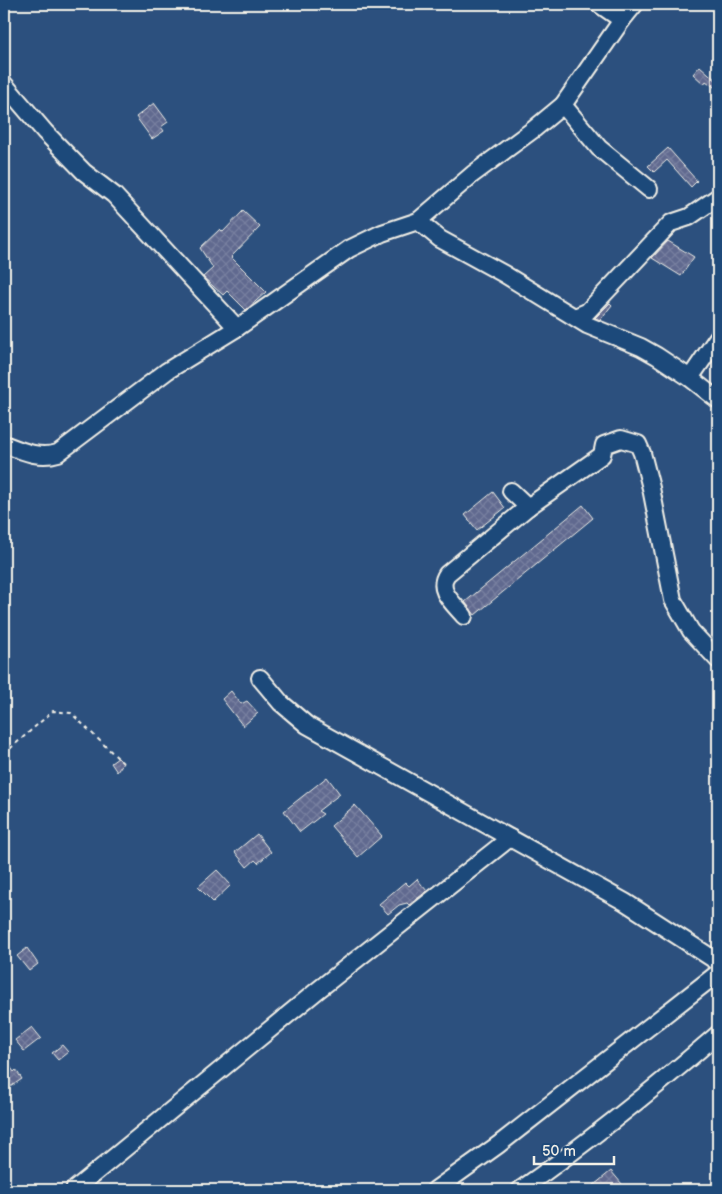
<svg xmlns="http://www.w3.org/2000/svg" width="722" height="1194" font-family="'Balsamiq Sans',sans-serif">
	<defs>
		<pattern id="building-cross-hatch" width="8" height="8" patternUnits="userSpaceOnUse" patternTransform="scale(1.25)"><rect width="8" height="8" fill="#60698f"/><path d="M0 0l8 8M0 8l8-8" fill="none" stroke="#777f9f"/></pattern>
	</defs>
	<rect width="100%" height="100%" fill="#2c507e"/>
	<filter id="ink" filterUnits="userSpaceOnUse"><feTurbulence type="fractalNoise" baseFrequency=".02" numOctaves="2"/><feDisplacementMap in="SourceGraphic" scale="10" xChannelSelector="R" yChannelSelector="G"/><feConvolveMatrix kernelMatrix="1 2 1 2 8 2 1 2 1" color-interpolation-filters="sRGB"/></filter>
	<g filter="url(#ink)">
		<g fill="url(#building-cross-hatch)" stroke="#f4f1e8">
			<polygon points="700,66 718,82 718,90 706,81 704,84 693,74"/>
			<polygon points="154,103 168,122 161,127 164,131 152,139 136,117"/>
			<polygon points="668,148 697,181 691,187 667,160 654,172 648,166"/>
			<polygon points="243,211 260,227 231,257 266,292 246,310 227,291 223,295 203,277 213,268 200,248 220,229 223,232"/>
			<polygon points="668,241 694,257 681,276 652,258"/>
			<polygon points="610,303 612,305 600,320 595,318"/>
			<polygon points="493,492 505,508 477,530 465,515"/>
			<polygon points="583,505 593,518 475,615 465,602"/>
			<polygon points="231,691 241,704 247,701 258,713 243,726 222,699"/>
			<polygon points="118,758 123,763 117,772 111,763"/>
			<polygon points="327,777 340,794 318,811 323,814 300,832 284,811"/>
			<polygon points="355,805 382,836 358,857 331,826"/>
			<polygon points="257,834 271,852 258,863 255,860 247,867 235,852"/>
			<polygon points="217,870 231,885 213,902 198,887"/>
			<polygon points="417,879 427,891 409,905 407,903 399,905 388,914 379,904 405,882 409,886"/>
			<polygon points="27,948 38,964 29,971 17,956"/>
			<polygon points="32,1027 41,1038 24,1051 15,1040"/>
			<polygon points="62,1045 68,1052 58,1060 52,1053"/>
			<polygon points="4,1058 14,1072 16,1070 22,1079 4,1091"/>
			<polygon points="611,1171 627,1190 588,1190"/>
		</g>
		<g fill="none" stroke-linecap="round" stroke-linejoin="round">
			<g stroke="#f4f1e8" stroke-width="20">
				<g id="minor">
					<polyline points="599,4 622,20"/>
					<polyline points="4,84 45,132 84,172 114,195 237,328"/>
					<polyline points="563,105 599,148 649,189"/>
					<polyline points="418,221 440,239 504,274 587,325 641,347 657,356 690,378 718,400"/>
					<polyline points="575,317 587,312 671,223 689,217 718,197"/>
					<polyline points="690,378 718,337"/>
					<path d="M4,444C22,451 39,459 58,453L167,371L237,328L349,249L382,233L418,221L473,174L534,129L563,105L622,20L635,4"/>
					<polyline points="511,491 528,507 602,455 604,445 621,439 638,444 642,453 651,488 673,600 691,631 718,660"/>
					<path d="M464,616C453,603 436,590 447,574L528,507"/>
					<polyline points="260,678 281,703 307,725 625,902 718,962"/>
					<polyline points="74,1190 318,990 510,838"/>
					<polyline points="435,1190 498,1145 718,973"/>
					<path d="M520,1190C589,1142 654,1089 718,1034"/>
				</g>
			</g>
			<polyline stroke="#f4f1e8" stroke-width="2" stroke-dasharray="4 4" stroke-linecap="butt" points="4,754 53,711 71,713 123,763"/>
			<use href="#minor" stroke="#1f4a7a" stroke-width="16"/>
		</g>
	</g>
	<rect width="722" height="1194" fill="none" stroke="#1f4a7a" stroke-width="20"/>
	<rect x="10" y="10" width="702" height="1174" fill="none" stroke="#f4f1e8" stroke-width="2" filter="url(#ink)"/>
	<path d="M534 1156v8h80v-8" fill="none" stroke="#f4f1e8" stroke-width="2.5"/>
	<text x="542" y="1156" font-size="15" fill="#f4f1e8" stroke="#1f4a7a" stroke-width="4" paint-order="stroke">50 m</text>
</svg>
